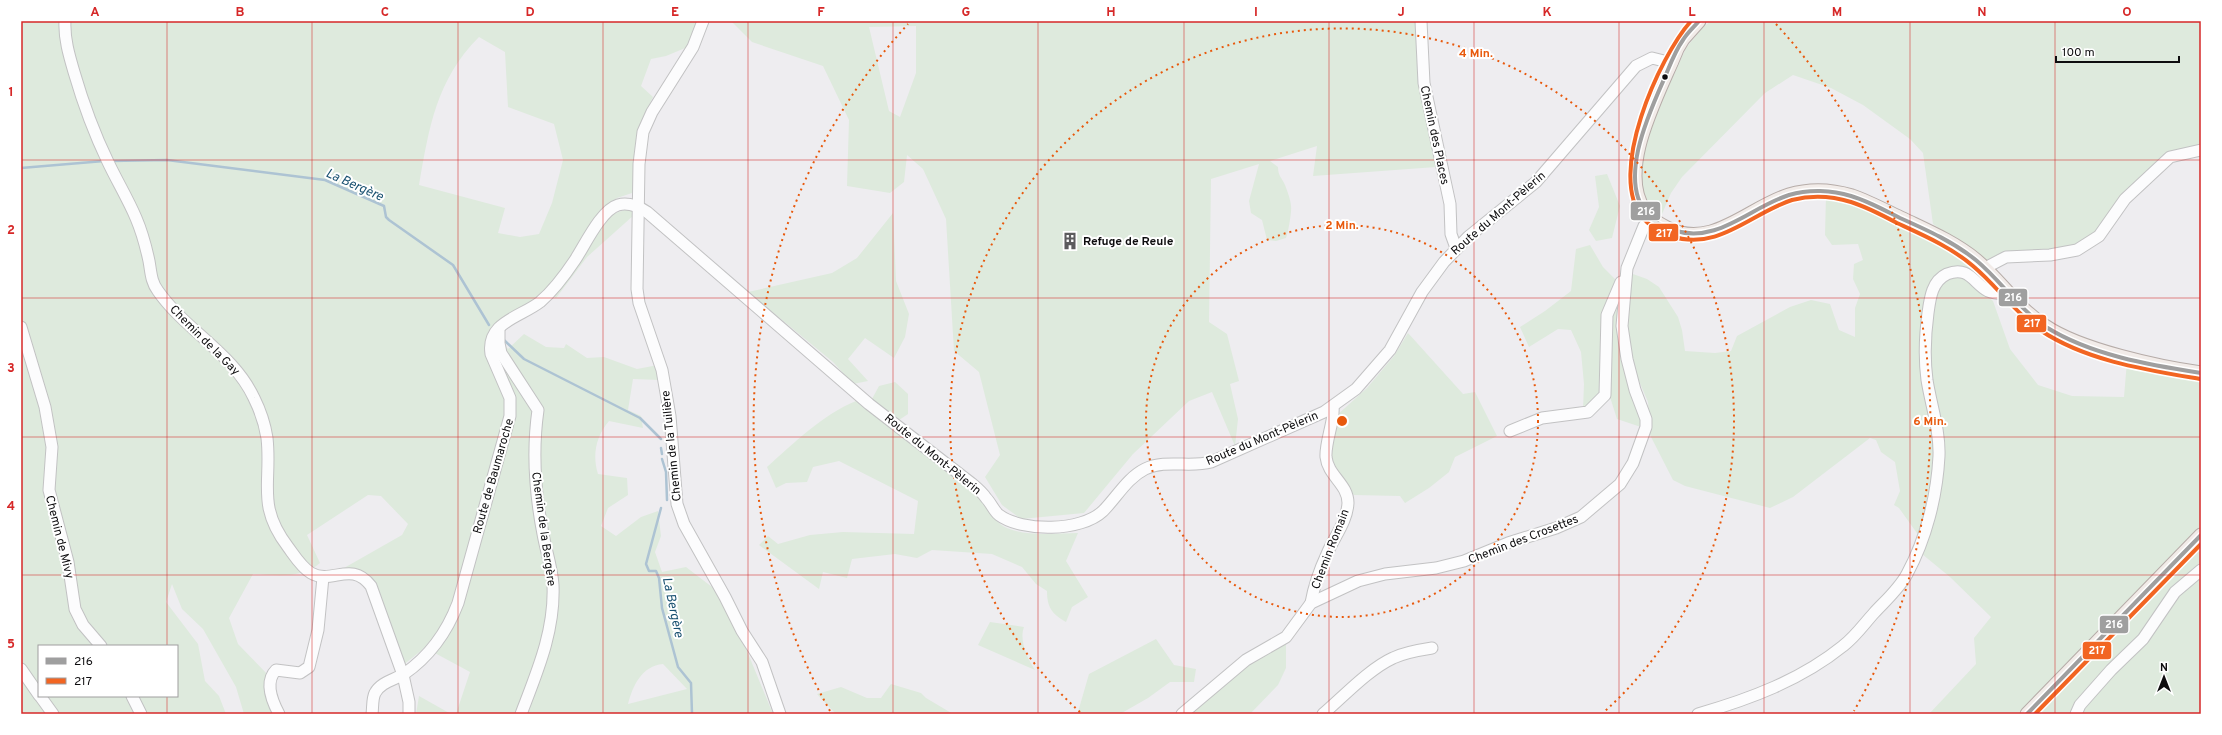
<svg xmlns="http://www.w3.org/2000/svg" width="2222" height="735" font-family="Overpass,sans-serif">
	<rect width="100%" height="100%" fill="#eeedf0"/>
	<g fill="#deeadd" fill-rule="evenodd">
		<path d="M21,21H705L702,41L666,56L651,59L641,86L653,97C637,127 636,159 635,192L617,198L596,216L603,217L631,208L634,215L587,257L556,298L544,291L535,302L494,331L508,349L524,334L546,347L564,348L566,344L587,358L604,357L637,369L658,365L660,380L633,379L628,410L641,416L643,428L609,421C596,436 592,455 598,474L627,478L628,495L608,508L601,526L616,536L641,517L658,511L661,536L655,552L662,572L686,567L712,587H715L740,634L773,714H456L470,672L433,652L440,630L422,650L397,670L368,589L356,577L337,572L402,535L408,524L381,496L368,495L307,535L320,563C301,579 277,575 253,574L229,618L238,644L271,678L272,698L284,714H244L236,687L203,629L182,609L172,584L166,602L198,644L205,681L219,696L226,714H21ZM479,37L505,52L508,107L554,124L563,160L552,203L539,234L520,237L498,233L505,208L419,185C429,128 436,80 479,37ZM39,646H177V696H39ZM663,664L687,689L628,704C633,685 642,666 663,664Z"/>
		<path d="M731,21H1418L1438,164L1436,167L1313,176L1317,146L1270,161L1278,167C1278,176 1282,178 1285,185C1287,190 1291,201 1291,206C1292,211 1288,234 1286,238L1276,241L1267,240L1262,220L1251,213L1249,201L1259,164L1211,179L1209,322L1227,334L1239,381L1230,384L1238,419L1235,446L1212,392L1189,401L1133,454L1084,513L1021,519L1002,505L985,477L1000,455L979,372L954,351L946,219L923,169L907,155L904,182L890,193L847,186L849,120L823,66L752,42ZM916,26V73L900,117L889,111L869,27Z"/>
		<polygon points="1711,21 2201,21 2201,154 2159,165 2083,246 1986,261 1933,224 1923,153 1910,139 1863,105 1831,88 1793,75 1765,93 1682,177 1671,193 1659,221 1641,197 1638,159 1653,120 1686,48 1703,27"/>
		<polygon points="1607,174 1620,206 1612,238 1596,241 1589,230 1599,207 1595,176"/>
		<polygon points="1832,193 1959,252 1996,286 1993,288 1959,268 1927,297 1935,469 1927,511 1919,536 1899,508 1894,505 1900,491 1895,462 1881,452 1876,440 1870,438 1793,497 1770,508 1685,486 1673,480 1650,435 1648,402 1633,367 1628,336 1625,298 1630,273 1647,279 1659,287 1678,317 1682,330 1685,351 1715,353 1731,351 1737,336 1790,307 1811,300 1830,304 1839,330 1855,337 1855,308 1860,294 1853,279 1854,264 1863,260 1858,244 1832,245 1825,235 1826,195"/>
		<polygon points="893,213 896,281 909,314 905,337 894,358 865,338 848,359 868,381 853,384 833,362 748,292 832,273 857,258"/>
		<polygon points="1590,245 1603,267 1618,282 1605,313 1603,393 1583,409 1584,384 1581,352 1571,330 1558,329 1529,347 1520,327 1545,311 1571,291 1576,249"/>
		<polygon points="1955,274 1967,277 1993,301 2010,349 2038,385 2072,396 2124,397 2127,361 2201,375 2201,529 2022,714 1929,714 1976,664 1974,638 1991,617 1950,577 1922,554 1940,482 1929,372 1932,306 1943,280"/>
		<polygon points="1622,288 1620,325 1640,410 1641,427 1617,419 1610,397 1609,316"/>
		<polygon points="1408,333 1463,394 1475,392 1497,436 1455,457 1449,472 1429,488 1405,503 1400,496 1354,495 1335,473 1328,446 1335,417 1367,388 1394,356"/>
		<polygon points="895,382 908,394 908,414 899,420 872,399 879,386"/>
		<path d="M856,401L899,432L983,499C989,510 995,523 1007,528C1028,537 1056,533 1078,533L1066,561L1088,597L1072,607L1066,622C1052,614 1047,607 1047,591L1036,584L1022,567L992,554L932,550L917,558L895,554L852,559L847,578L823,572L819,589L759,545L768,536L778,544L810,535L843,532L914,534L918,501L839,461L813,467L807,482L786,483L776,488L767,467C794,443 822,415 856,401Z"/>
		<polygon points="2201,542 2201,714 2035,714 2093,657"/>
		<path d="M990,622L1024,627C1019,640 1027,658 1035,670L978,645Z"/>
		<polygon points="1156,639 1174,665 1196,669 1194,682 1170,682 1148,698 1120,714 1075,714 1078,712 1089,674"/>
		<polygon points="1286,643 1286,668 1278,685 1250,714 1189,714 1233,674"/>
		<polygon points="891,684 921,693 926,698 953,714 836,714 817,694 841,687 867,698 881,698"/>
		<polygon points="419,696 451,714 416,714"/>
	</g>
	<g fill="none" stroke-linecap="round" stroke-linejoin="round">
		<g stroke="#adc3d3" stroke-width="2.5">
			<polyline points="111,161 167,160 325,180 384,206 386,217 389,220 453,265 489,325"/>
			<polyline points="21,168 104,161"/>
			<polyline points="503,339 524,359 640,418 661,439"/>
			<polyline points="661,448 662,454"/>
			<polyline points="662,459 666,472 667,500"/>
			<polyline points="661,508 646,564 649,571 656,571 659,578 662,608 678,667 691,683 692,714"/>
		</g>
		<g stroke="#c2c2c3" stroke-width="13">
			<g id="minor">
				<path d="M65,21C64,38 69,55 74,72C83,103 94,133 108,162C117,181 128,199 136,218C142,232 146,247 149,261C151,272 151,282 158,291C186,331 233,353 254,398C260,410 265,425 267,438C272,483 256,505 288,547C294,555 301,567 311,573C332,585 351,560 371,586L403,675L409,702V714"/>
				<polyline points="703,21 693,47 652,112 643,132 639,164 637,289 639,303 662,370 670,416 677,504 684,524 725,597 742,631 762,662 780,714"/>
				<polyline points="1421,21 1424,83 1450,204 1451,234 1456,248"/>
				<polyline points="1985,268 2006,257 2050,255 2077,250 2099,236 2125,199 2170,157 2201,150"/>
				<polyline points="21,327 45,407 52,447 49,490 68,562 75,609 83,625 101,646"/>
				<path d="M499,331V343L501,353L538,410C532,452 535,493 543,534C546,551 552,568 553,585C555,631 537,672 521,714"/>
				<polyline points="1510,431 1542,418 1588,412 1605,395 1607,315 1621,282"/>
				<path d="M1311,603C1314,586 1320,569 1327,554C1334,537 1347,522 1348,503C1348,484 1328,476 1326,457C1325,442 1335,419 1333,407"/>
				<polyline points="21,669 39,695"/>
				<polyline points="40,696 53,714"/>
				<polyline points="132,696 141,714"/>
				<path d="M279,714C272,701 264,682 276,670L300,673L309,667L318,630L323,577"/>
				<path d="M372,714C373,707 372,699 375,693C381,682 394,680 404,674C430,656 447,632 458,603L510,416V398L491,354C486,322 521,317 540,302C554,290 565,275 575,260C585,245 601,210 618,205C629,202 638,206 647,212L869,404L971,483C977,488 982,492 986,498C991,503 994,511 999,515C1022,532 1081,532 1103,511C1117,497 1127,478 1145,469C1166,459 1190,468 1211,462L1324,412L1356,389L1390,350L1422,292L1444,262L1468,237L1536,182L1636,66L1652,58L1672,63"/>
				<polyline points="1182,714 1246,660 1286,637 1311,603 1358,581 1385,574 1436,568 1464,561 1508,543 1556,528 1581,517 1620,484 1633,463 1646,427 1646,419 1635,390 1627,359 1622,326 1627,268 1644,226 1651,218"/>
				<path d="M1323,714C1344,696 1369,669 1393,658C1405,652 1419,650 1432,648"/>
				<path d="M1698,714C1750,699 1801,680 1843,646C1855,637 1864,624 1874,613C1885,601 1899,589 1907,574C1926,539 1937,496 1939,456C1940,431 1931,405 1927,380C1924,357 1925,335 1928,313C1930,298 1932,281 1947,274C1969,265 1974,284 1988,291C1995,294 2004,294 2011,295"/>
				<polyline points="2076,714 2080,705 2111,670 2143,639 2175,592 2201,570"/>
			</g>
		</g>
		<g stroke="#b6aca8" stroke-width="15">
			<g id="major">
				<path d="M1699,21L1683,39L1677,49C1660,92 1615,169 1645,211C1650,219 1659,224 1667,228C1712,251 1749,207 1789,195C1809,189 1832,190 1852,196C1869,202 1886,211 1903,219C1928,231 1954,242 1976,260C2000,280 2018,309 2045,326C2080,350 2159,367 2201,373"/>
				<polyline points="2027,714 2201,535"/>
			</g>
		</g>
		<use href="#minor" stroke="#fcfcfd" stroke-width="11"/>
		<use href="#major" stroke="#f2ece9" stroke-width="13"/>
		<g stroke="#fff" stroke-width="7">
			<g id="bus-1">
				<path d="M1699,21C1694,27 1687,33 1683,40C1675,51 1670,65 1665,77C1649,113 1617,181 1648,215C1655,223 1664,227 1673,230C1717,245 1750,207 1789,195C1809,189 1832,190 1851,196C1868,201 1884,210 1900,218C1927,230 1954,242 1977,261C2001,281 2019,309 2046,327C2091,355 2149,365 2201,373"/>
				<polyline points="2027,714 2201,535"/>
			</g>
		</g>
		<g stroke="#fff" stroke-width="7">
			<g id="bus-2">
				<path d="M1691,21C1659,57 1606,175 1643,218C1650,227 1661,232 1671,236C1718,252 1751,213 1792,200C1811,195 1832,196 1851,202C1867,207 1882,215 1897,223C1923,235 1951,247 1973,266C1997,286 2014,312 2040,330C2086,361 2147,370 2200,379"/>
				<polyline points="2035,714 2201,544"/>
			</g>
		</g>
		<use href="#bus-1" stroke="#9f9f9f" stroke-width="4"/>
		<use href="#bus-2" stroke="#f26522" stroke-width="4"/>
	</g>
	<path fill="none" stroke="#d62828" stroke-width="1" stroke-opacity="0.55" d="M167,21V646M312,21V714M458,21V714M603,21V714M748,21V714M893,21V714M1038,21V714M1184,21V714M1329,21V714M1474,21V714M1619,21V714M1764,21V714M1910,21V714M2055,21V714M21,160H2201M21,298H2201M21,437H2201M21,575H2201M167,696V714"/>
	<g fill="none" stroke="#e8590c" stroke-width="2" stroke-dasharray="2 4">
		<circle cx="1342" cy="421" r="196"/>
		<path d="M1080 712A392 392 0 1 1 1604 712"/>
		<path d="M830 711A588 588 0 0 1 908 24M1776 24A588 588 0 0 1 1854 711"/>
	</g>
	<defs>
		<g id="building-bare" transform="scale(1.38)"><path d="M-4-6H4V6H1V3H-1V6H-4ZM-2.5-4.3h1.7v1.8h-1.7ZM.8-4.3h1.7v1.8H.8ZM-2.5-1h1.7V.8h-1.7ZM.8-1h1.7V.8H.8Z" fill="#5c5b5e" stroke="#fff" stroke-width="2.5" paint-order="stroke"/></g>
	</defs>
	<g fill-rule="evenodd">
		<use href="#building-bare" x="1070" y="241"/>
	</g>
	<circle fill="#0e0d0f" stroke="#fff" stroke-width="1.5" cx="1665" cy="77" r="3.5"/>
	<g text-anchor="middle" stroke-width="4" stroke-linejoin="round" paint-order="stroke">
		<g font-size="12" fill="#0e0d0f" stroke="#fff">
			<text transform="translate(1435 135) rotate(78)" y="4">Chemin des Places</text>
			<text transform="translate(1498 213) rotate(-41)" y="4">Route du Mont-Pèlerin</text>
			<text transform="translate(205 340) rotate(45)" y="4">Chemin de la Gay</text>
			<text transform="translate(1262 438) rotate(-23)" y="4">Route du Mont-Pèlerin</text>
			<text transform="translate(671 446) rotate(-96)" y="4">Chemin de la Tuilière</text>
			<text transform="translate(933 454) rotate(39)" y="4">Route du Mont-Pèlerin</text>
			<text transform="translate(493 476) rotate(-74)" y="4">Route de Baumaroche</text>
			<text transform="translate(544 529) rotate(82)" y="4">Chemin de la Bergère</text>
			<text transform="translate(60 537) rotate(76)" y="4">Chemin de Mivy</text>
			<text transform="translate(1523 539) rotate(-21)" y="4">Chemin des Crosettes</text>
			<text transform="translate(1330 549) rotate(-69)" y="4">Chemin Romain</text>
		</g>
		<g font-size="12" font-weight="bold" fill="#0e0d0f" stroke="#fff" text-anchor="start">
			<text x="1083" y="245">Refuge de Reule</text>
		</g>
		<g font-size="13" font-style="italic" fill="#185070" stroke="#fff">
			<text transform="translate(355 184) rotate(24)" y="5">La Bergère</text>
			<text transform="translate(674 607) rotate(78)" y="5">La Bergère</text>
		</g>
	</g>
	<circle cx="1342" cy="421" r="6" fill="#e8590c" stroke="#fff" stroke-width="2"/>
	<g font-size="12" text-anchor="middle" font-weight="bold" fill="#e8590c" stroke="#fff" stroke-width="4" stroke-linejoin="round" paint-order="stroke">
		<text x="1476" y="57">4 Min.</text>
		<text x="1342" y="229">2 Min.</text>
		<text x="1930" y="425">6 Min.</text>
	</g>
	<g stroke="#fff" stroke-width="1.5">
		<rect x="1630" y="201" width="31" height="20" rx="4" fill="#9f9f9f"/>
		<rect x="1648" y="223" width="31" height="19" rx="4" fill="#f26522"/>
		<rect x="1998" y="288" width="30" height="19" rx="4" fill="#9f9f9f"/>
		<rect x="2016" y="314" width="31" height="19" rx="4" fill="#f26522"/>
		<rect x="2099" y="615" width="30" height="19" rx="4" fill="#9f9f9f"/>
		<rect x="2082" y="641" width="30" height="19" rx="4" fill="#f26522"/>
	</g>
	<g font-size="11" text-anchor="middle" font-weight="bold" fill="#fff">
		<text x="1646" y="215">216</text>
		<text x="1664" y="237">217</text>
		<text x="2013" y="301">216</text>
		<text x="2032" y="327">217</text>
		<text x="2114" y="628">216</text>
		<text x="2097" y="654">217</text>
	</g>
	<rect width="2222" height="735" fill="none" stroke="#ffffff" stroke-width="44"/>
	<rect x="38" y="645" width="140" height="52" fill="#ffffff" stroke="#9f9e9f"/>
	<rect x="46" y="658" width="20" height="6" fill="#9f9f9f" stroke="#9f9e9f"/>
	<text x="74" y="665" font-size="12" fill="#0e0d0f">216</text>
	<rect x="46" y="678" width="20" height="6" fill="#f26522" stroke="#9f9e9f"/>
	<text x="74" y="685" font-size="12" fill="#0e0d0f">217</text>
	<g transform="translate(2164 677)" stroke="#ffffff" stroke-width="3" paint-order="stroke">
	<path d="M0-3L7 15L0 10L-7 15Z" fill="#0e0d0f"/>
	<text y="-6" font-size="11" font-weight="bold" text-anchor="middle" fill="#0e0d0f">N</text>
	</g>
	<path d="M2056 56v6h123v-6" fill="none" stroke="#0e0d0f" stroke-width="2"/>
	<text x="2062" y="56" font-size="12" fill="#0e0d0f" stroke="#ffffff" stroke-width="3" paint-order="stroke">100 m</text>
	<rect x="22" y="22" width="2178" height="691" fill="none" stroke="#d62828" stroke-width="1.5"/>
	<g font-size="13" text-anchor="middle" font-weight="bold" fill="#d62828">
		<text x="95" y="16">A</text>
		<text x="240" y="16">B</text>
		<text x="385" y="16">C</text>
		<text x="530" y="16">D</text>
		<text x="675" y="16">E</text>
		<text x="821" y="16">F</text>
		<text x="966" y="16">G</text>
		<text x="1111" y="16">H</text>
		<text x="1256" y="16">I</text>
		<text x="1401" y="16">J</text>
		<text x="1547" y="16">K</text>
		<text x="1692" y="16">L</text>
		<text x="1837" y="16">M</text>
		<text x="1982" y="16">N</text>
		<text x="2127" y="16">O</text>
		<text x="11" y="96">1</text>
		<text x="11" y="234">2</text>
		<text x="11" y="372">3</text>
		<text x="11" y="510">4</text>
		<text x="11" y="648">5</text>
	</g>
</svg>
